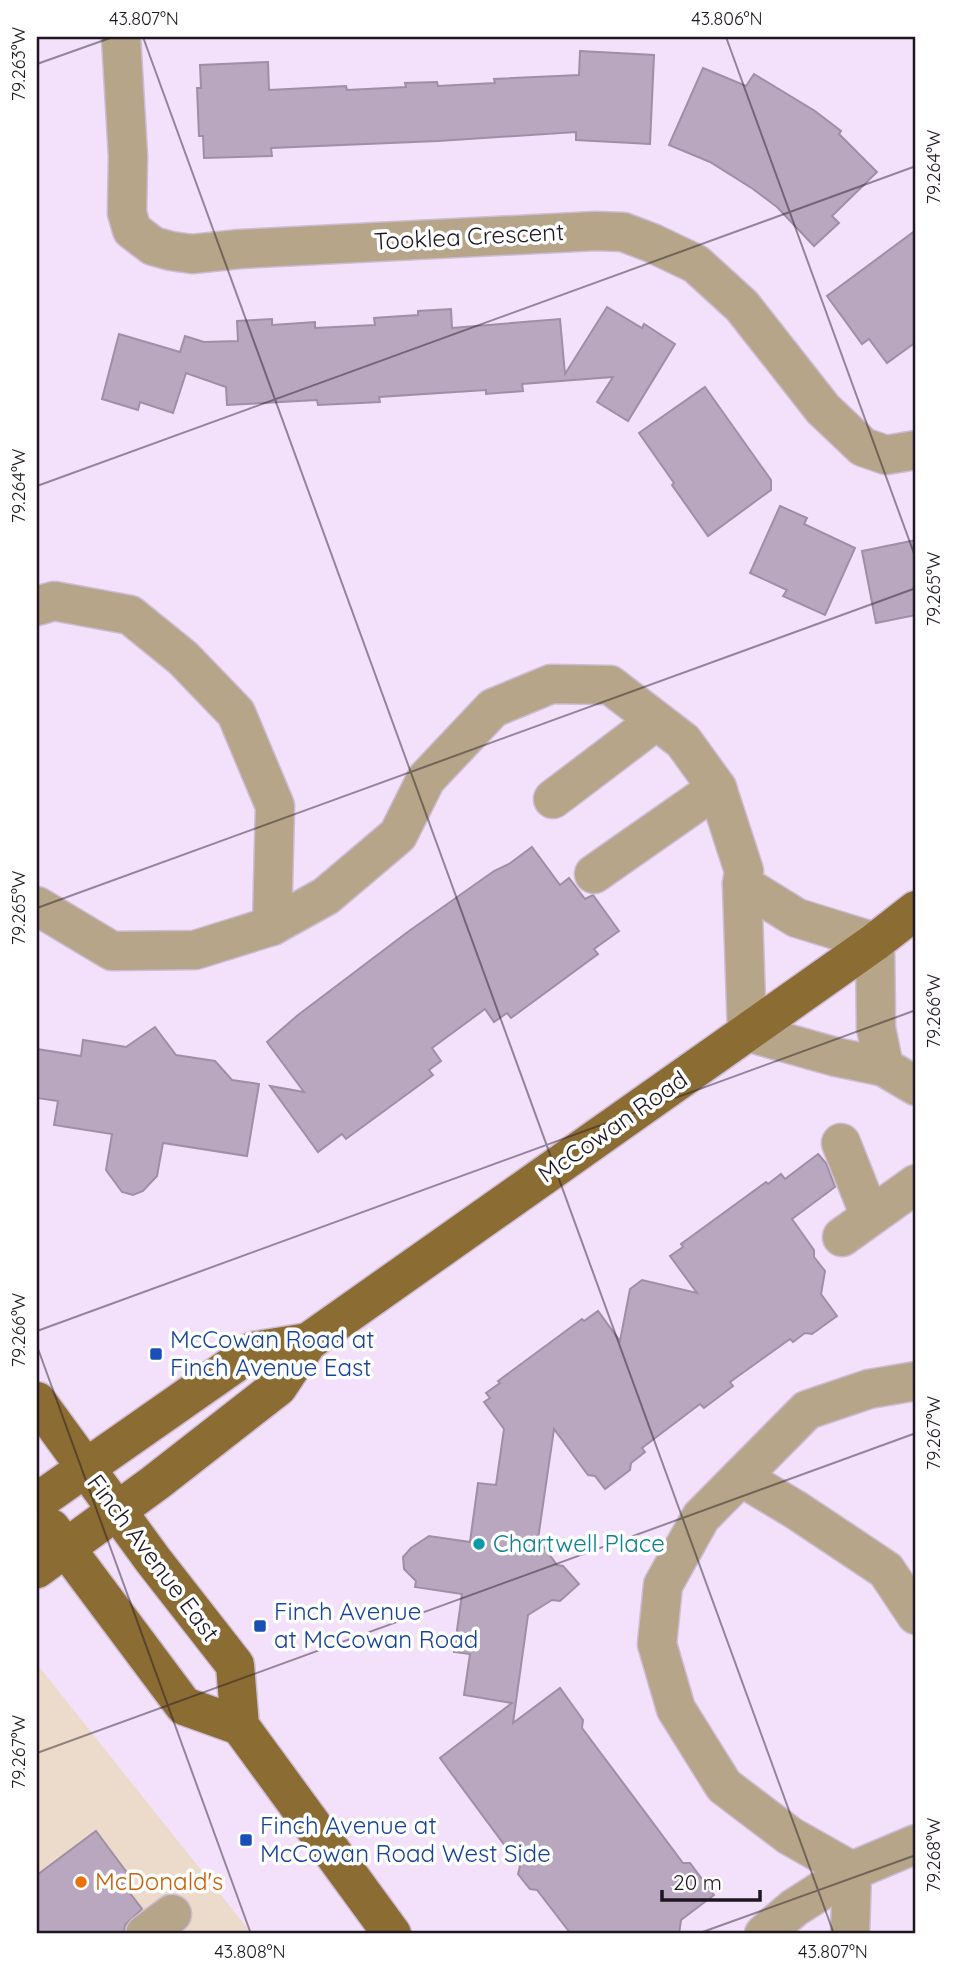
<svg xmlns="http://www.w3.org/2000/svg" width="953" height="1971" font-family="Quicksand,sans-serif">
	<rect width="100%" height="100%" fill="#f3e0fb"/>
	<polygon fill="#ecdbca" points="40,1668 252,1934 37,1934 37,1671"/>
	<g fill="#b9a7c0" stroke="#9f8ea6" stroke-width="2">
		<polygon points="580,51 654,55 650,144 576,140 576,132 438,141 271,148 272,156 204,158 203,136 199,136 197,88 201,88 200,65 268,62 269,90 346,86 347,90 406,87 405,83 437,82 438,86 495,83 494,79 579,75"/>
		<polygon points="703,68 746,86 754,74 815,111 841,131 839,134 877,172 832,216 839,223 814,246 777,207 753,189 710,162 669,145"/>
		<polygon points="916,230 916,342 887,363 869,339 862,344 827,296"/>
		<polygon points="607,307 642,328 644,324 675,344 628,421 597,402 613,377 522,384 523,391 486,394 486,390 379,397 380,402 318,405 317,400 227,405 226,387 186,373 173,413 140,402 138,410 102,399 119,334 180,352 185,336 204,342 238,341 237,321 272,319 272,325 315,322 315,328 375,325 374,318 418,315 418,311 451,309 452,328 560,319 565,374"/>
		<polygon points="705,387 771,480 771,490 708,536 672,485 674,483 639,433"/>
		<polygon points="780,506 807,518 804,524 855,548 825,615 783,596 787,590 750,573"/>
		<polygon points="916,540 916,615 876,623 862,551"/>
		<polygon points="532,847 560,885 569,878 585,899 593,895 619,931 594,949 598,954 511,1018 507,1013 494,1022 485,1009 432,1048 441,1061 429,1070 433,1075 346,1139 342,1134 318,1152 270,1086 304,1092 267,1042 298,1015 409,931 494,871 509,864"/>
		<polygon points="155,1027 176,1055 215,1061 232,1080 259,1084 247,1156 163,1143 157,1176 143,1191 133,1195 122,1192 106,1170 112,1134 54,1125 58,1101 37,1098 37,1049 81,1056 83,1040 126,1047"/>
		<polygon points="818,1154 826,1163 835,1187 792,1219 814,1250 814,1257 825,1271 821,1294 837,1316 812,1334 805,1333 793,1342 790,1339 730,1382 733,1386 704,1408 700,1404 642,1448 645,1452 631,1463 630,1470 605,1489 595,1476 588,1475 554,1429 538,1539 557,1565 563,1566 579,1584 560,1601 552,1600 528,1615 513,1723 560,1688 583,1720 582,1728 683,1863 690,1863 714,1895 681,1920 679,1934 571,1934 537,1890 530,1889 518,1874 520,1866 440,1758 512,1703 464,1695 470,1654 454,1652 462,1594 415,1587 416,1581 404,1569 403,1557 411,1548 429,1536 470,1542 478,1483 496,1485 504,1429 484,1402 490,1398 486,1393 500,1383 498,1381 582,1319 584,1321 598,1311 620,1341 630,1289 642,1280 697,1293 670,1256 683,1247 681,1244 766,1182 768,1184 781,1174 785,1179"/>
		<polygon points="96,1831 131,1878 123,1884 142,1909 125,1925 124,1934 37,1934 37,1875"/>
	</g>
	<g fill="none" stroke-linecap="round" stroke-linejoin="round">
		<g stroke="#cdbcd4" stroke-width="41">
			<g id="minor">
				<polyline points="121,37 128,156 127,213 132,230 153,246 171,251 192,254 240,249 596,231 623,232 652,243 696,264 742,306 823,409 863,447 886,455 916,450"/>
				<polyline points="37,606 54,601 130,615 183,658 236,713 275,806 272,926"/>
				<polyline points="553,799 656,721"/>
				<polyline points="594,874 717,788"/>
				<polyline points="742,884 797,918 875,942 876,1028 884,1067"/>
				<polyline points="37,906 112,951 195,950 272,926 326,896 398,835 426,779 493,708 551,684 610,685 683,741 717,788 744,871 742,884 747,1032 836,1057 884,1067 916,1086"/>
				<polyline points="841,1143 870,1216"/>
				<polyline points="842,1237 916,1184"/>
				<polyline points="741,1477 796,1510 886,1570 916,1615"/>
				<polyline points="852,1871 790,1836 724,1786 676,1709 657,1644 663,1585 701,1517 807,1410 869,1389 916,1381"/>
				<polyline points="145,1934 172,1914"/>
				<polyline points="764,1934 794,1908 852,1871 916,1844"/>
				<polyline points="850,1934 852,1871"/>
			</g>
		</g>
		<g stroke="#cdbcd4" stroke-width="41">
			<g id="major">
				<polyline points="37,1401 153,1560 235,1665 240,1726 392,1934"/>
				<polyline points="37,1502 253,1351 308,1342"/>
				<polyline points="51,1528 184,1706 240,1726"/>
				<polyline points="37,1569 155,1483 278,1387 308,1342 875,942 916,910"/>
			</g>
		</g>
		<use href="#minor" stroke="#b6a588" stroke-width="38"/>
		<use href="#major" stroke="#8b6c33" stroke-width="38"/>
	</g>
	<path fill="none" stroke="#1e1721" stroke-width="2" stroke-opacity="0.45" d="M143,37L834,1934M726,37L916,559M37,64L113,37M37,486L916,166M37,908L916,588M37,1331L916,1010M37,1346L251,1934M37,1753L916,1433M697,1934L916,1855"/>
	<g fill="#1a4fb4" stroke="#fff" stroke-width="2.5">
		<rect x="149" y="1347" width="14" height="14" rx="3.5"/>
		<rect x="253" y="1619" width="14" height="14" rx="3.5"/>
		<rect x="239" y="1833" width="14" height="14" rx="3.5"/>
	</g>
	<circle fill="#0f9aa8" stroke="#fff" stroke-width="2.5" cx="479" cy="1544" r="7"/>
	<circle fill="#e8710a" stroke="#fff" stroke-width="2.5" cx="81" cy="1882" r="7"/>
	<g text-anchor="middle" stroke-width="7" stroke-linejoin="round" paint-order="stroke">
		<g font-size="24" fill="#1e1721" stroke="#fff">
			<text transform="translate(469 237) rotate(-3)" y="8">Tooklea Crescent</text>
			<text transform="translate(613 1127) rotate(-35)" y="8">McCowan Road</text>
			<text transform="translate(153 1558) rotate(53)" y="8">Finch Avenue East</text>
		</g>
		<g font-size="24" fill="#164399" stroke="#fff" text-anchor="start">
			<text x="170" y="1348">McCowan Road at<tspan x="170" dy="28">Finch Avenue East</tspan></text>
			<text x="274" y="1620">Finch Avenue<tspan x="274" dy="28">at McCowan Road</tspan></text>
			<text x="260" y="1834">Finch Avenue at<tspan x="260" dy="28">McCowan Road West Side</tspan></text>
		</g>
		<g font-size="24" fill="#0d838f" stroke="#fff" text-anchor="start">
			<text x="493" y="1552">Chartwell Place</text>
		</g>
		<g font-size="24" fill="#c56008" stroke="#fff" text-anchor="start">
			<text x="95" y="1890">McDonald's</text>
		</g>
	</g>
	<rect width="953" height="1971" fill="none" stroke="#ffffff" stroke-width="77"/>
	<path d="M662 1890v10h98v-10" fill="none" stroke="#1e1721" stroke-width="3.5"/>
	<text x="673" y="1890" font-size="21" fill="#1e1721" stroke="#ffffff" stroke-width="5" paint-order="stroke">20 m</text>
	<rect x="38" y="38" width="876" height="1894" fill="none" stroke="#1e1721" stroke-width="2.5"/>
	<g font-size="18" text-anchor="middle" fill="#1e1721">
		<text x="144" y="25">43.807°N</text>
		<text x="727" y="25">43.806°N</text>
		<text transform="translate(19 64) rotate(-90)" y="6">79.263°W</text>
		<text transform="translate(934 167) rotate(-90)" y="6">79.264°W</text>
		<text transform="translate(19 486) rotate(-90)" y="6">79.264°W</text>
		<text transform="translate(934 589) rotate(-90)" y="6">79.265°W</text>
		<text transform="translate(19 908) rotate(-90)" y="6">79.265°W</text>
		<text transform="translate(934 1011) rotate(-90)" y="6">79.266°W</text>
		<text transform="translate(19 1330) rotate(-90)" y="6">79.266°W</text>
		<text transform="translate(934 1433) rotate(-90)" y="6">79.267°W</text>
		<text transform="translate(19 1752) rotate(-90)" y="6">79.267°W</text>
		<text transform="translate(934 1855) rotate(-90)" y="6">79.268°W</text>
		<text x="250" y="1958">43.808°N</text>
		<text x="833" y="1958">43.807°N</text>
	</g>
</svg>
